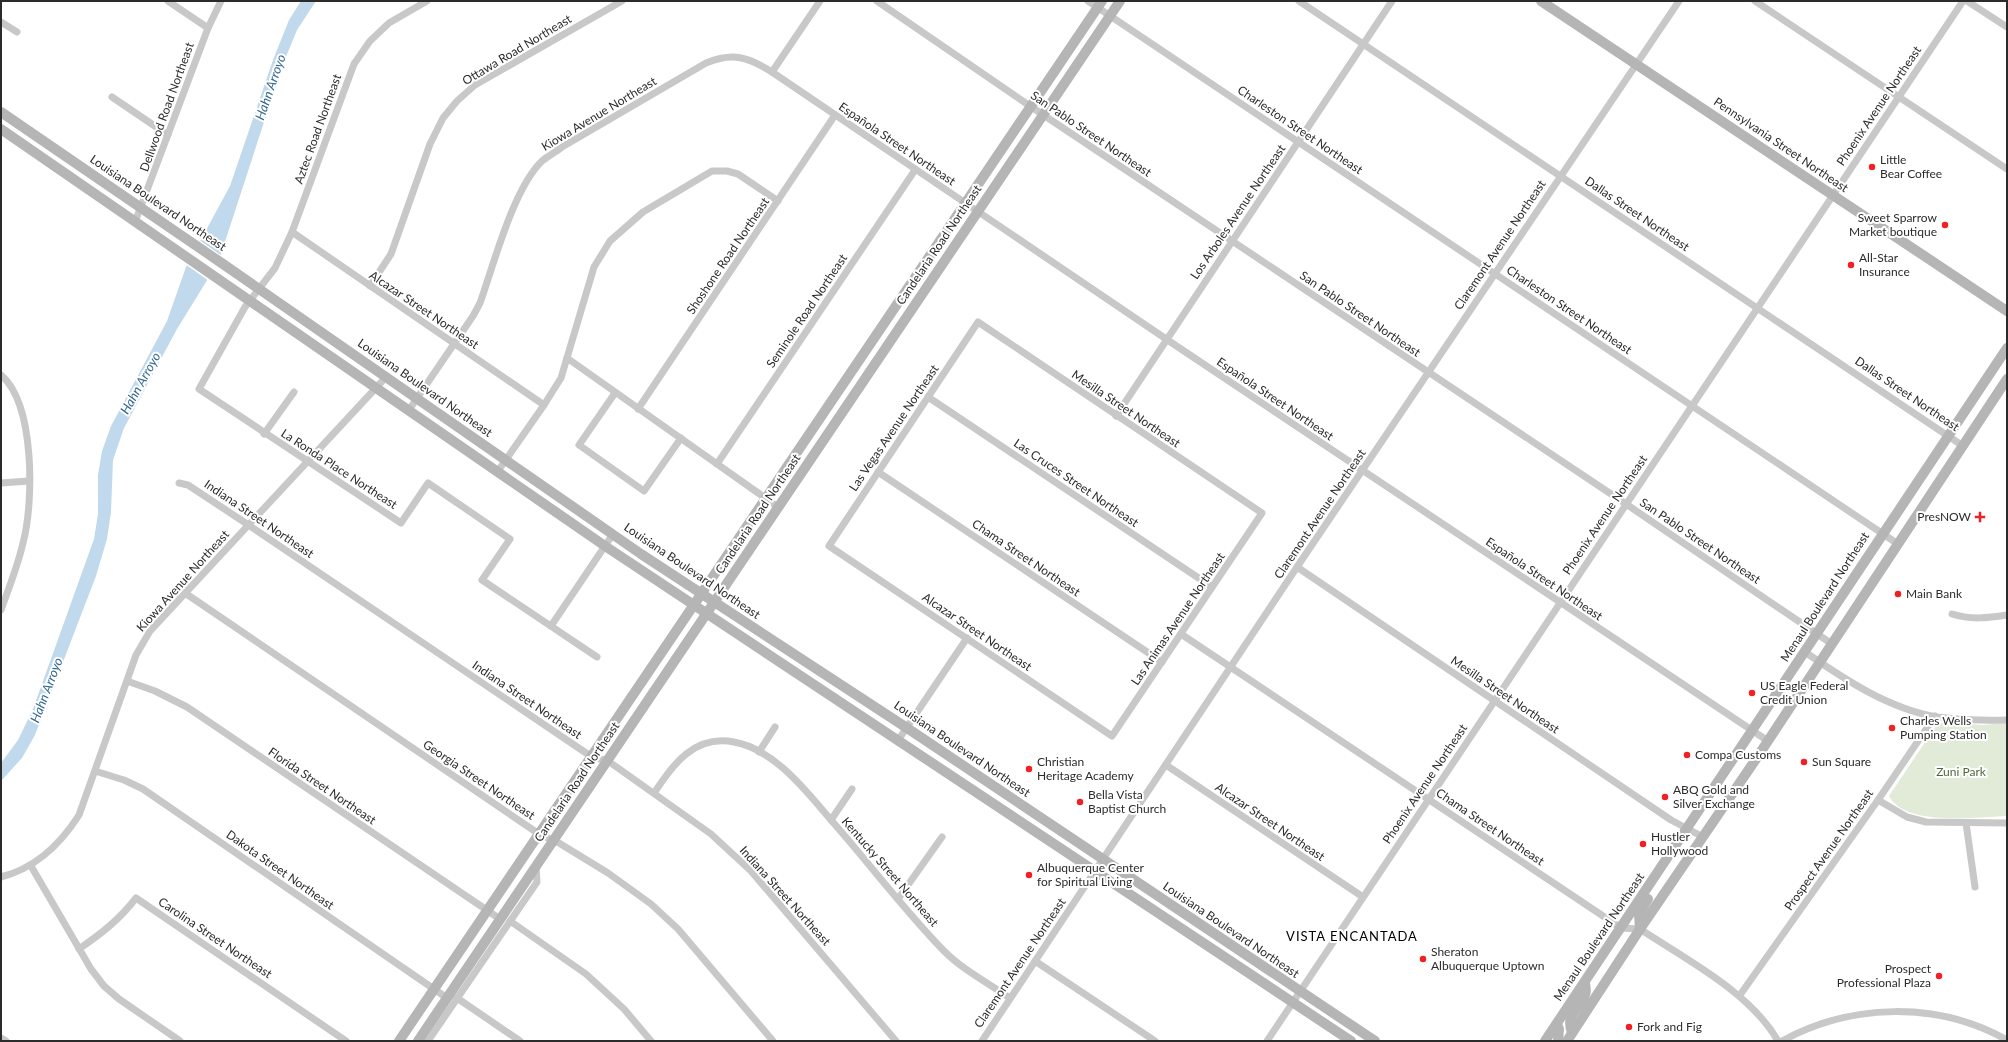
<svg xmlns="http://www.w3.org/2000/svg" width="2008" height="1042" font-family="Lato,sans-serif">
	<rect width="100%" height="100%" fill="#fff"/>
	<path fill="#e1ebd7" d="M1943,722L1982,725L2007,723V816C1977,817 1905,827 1889,796L1936,726Z"/>
	<polygon fill="#c1d9ec" points="301,1 316,1 297,30 283,64 221,254 206,282 177,329 124,428 113,460 111,512 107,539 96,576 35,735 22,758 1,781 1,763 18,740 33,709 94,539 98,514 98,475 102,451 111,426 167,321 186,267 230,186 273,60 289,20"/>
	<polygon fill="#fff" points="198,239 222,256 209,281 185,264"/>
	<g fill="none" stroke-linecap="round" stroke-linejoin="round">
		<g stroke="#c8c8c8" stroke-width="7">
			<polyline points="168,1 208,28"/>
			<polyline points="427,1 389,23 370,41 354,64 292,232 275,268 245,307 199,389 401,523 428,483 510,539 482,580 597,657"/>
			<polyline points="877,1 1030,106 1626,504 1832,644"/>
			<polyline points="1088,1 1898,544"/>
			<polyline points="1299,1 1963,446"/>
			<polyline points="1755,1 2007,169"/>
			<polyline points="1967,1 2007,27"/>
			<polyline points="1,22 17,32"/>
			<polyline points="772,72 820,1"/>
			<polyline points="112,97 168,135"/>
			<polyline points="135,222 208,28 221,1"/>
			<polyline points="292,232 544,405"/>
			<polyline points="370,286 391,254 430,144 443,118 457,101 475,85 622,1"/>
			<polygon points="978,322 1262,513 1112,736 829,546"/>
			<polyline points="567,358 778,507"/>
			<path d="M1,375C35,404 34,502 23,543C18,565 9,588 1,610"/>
			<polyline points="615,393 579,445 644,491 681,438"/>
			<polyline points="928,397 1212,587"/>
			<polyline points="638,409 835,115"/>
			<path d="M409,410L473,316L480,303C494,264 513,189 542,161C548,156 556,152 562,147L706,63C733,52 748,57 772,72L1175,345L1768,741"/>
			<polyline points="1116,416 1392,1"/>
			<polyline points="264,434 294,392"/>
			<polyline points="717,464 915,170"/>
			<polyline points="498,471 544,405 561,378 594,267 610,241 643,212 712,171 727,171 738,174 778,201"/>
			<polyline points="878,472 1162,662"/>
			<polyline points="1,483 29,481"/>
			<polyline points="179,483 188,485 241,520 592,757 608,761 711,834 751,871 896,1041"/>
			<polyline points="1297,567 1671,820 1703,837"/>
			<polyline points="185,593 539,834 559,843 608,873 651,904 678,929 773,1041"/>
			<path d="M1952,614C1970,620 1988,618 2007,615"/>
			<polyline points="551,626 613,534"/>
			<path d="M1181,634L1621,928L1640,929C1687,960 1750,992 1778,1041"/>
			<path d="M1805,652C1844,679 1889,709 1937,717C1960,720 1983,721 2007,720"/>
			<polyline points="127,681 155,691 187,707 500,919"/>
			<polyline points="899,739 967,638"/>
			<polyline points="759,752 775,727"/>
			<polyline points="1166,765 1363,897"/>
			<polyline points="95,771 124,780 143,789 447,998"/>
			<path d="M654,793C673,765 694,734 734,742C774,749 806,791 831,820C869,863 904,910 944,951C963,970 988,983 1010,998"/>
			<polyline points="1878,800 1907,817 1926,822 2007,823"/>
			<polyline points="831,820 852,789"/>
			<polyline points="1966,823 1975,887"/>
			<polyline points="31,866 91,969 104,986 119,999 180,1041"/>
			<path d="M1,877C36,868 60,845 79,815L136,655L150,631L387,376"/>
			<polyline points="898,899 942,837"/>
			<polyline points="510,921 586,974 624,1009 651,1041"/>
			<path d="M79,949C102,933 119,920 136,898L346,1041"/>
			<polyline points="1035,961 1155,1041"/>
			<polyline points="1740,995 1878,800 1935,716"/>
			<polyline points="457,998 520,1041"/>
			<polyline points="1,1038 6,1041"/>
			<polyline points="428,1041 537,882 536,866"/>
			<polyline points="982,1041 1297,567 1679,1"/>
			<polyline points="1267,1041 1963,1"/>
			<path d="M1782,1041C1851,1003 1938,1001 2007,1040"/>
		</g>
		<g stroke="#b5b5b5" stroke-width="10">
			<polyline points="1541,1 2007,311"/>
			<polyline points="1,112 223,264 641,554 907,728 1375,1041"/>
			<polyline points="1,129 605,546 1351,1041"/>
			<polyline points="1640,929 1639,914 1648,899"/>
			<polyline points="1557,1024 1559,1029 1558,1041"/>
			<path d="M1572,1033C1565,1012 1579,1012 1585,995C1587,991 1585,986 1585,982"/>
			<polyline points="399,1041 1102,1"/>
			<polyline points="418,1041 1120,1"/>
			<polyline points="1545,1041 2007,348"/>
			<polyline points="1567,1041 1640,929 1756,759 2007,379"/>
		</g>
	</g>
	<g fill="#f02024" stroke="#fff" stroke-width="1.5">
		<circle cx="1872" cy="167" r="4"/>
		<circle cx="1945" cy="225" r="4"/>
		<circle cx="1851" cy="265" r="4"/>
		<path d="M1978 511h4v4h4v4h-4v4h-4v-4h-4v-4h4z"/>
		<circle cx="1898" cy="594" r="4"/>
		<circle cx="1752" cy="693" r="4"/>
		<circle cx="1892" cy="728" r="4"/>
		<circle cx="1687" cy="755" r="4"/>
		<circle cx="1804" cy="762" r="4"/>
		<circle cx="1029" cy="769" r="4"/>
		<circle cx="1665" cy="797" r="4"/>
		<circle cx="1080" cy="802" r="4"/>
		<circle cx="1643" cy="844" r="4"/>
		<circle cx="1029" cy="875" r="4"/>
		<circle cx="1423" cy="959" r="4"/>
		<circle cx="1939" cy="976" r="4"/>
		<circle cx="1629" cy="1027" r="4"/>
	</g>
	<g text-anchor="middle" stroke-width="4" stroke-linejoin="round" paint-order="stroke">
		<g font-size="12" fill="#2b2b2b" stroke="#fff">
			<text transform="translate(517 50) rotate(-31)" y="4">Ottawa Road Northeast</text>
			<text transform="translate(1879 106) rotate(-56)" y="4">Phoenix Avenue Northeast</text>
			<text transform="translate(167 107) rotate(-70)" y="4">Dellwood Road Northeast</text>
			<text transform="translate(599 114) rotate(-31)" y="4">Kiowa Avenue Northeast</text>
			<text transform="translate(318 129) rotate(-70)" y="4">Aztec Road Northeast</text>
			<text transform="translate(1300 130) rotate(34)" y="4">Charleston Street Northeast</text>
			<text transform="translate(1091 134) rotate(34)" y="4">San Pablo Street Northeast</text>
			<text transform="translate(897 144) rotate(34)" y="4">Española Street Northeast</text>
			<text transform="translate(1781 145) rotate(34)" y="4">Pennsylvania Street Northeast</text>
			<text transform="translate(158 203) rotate(34)" y="4">Louisiana Boulevard Northeast</text>
			<text transform="translate(1238 212) rotate(-56)" y="4">Los Arboles Avenue Northeast</text>
			<text transform="translate(1637 214) rotate(34)" y="4">Dallas Street Northeast</text>
			<text transform="translate(939 245) rotate(-56)" y="4">Candelaria Road Northeast</text>
			<text transform="translate(1500 245) rotate(-56)" y="4">Claremont Avenue Northeast</text>
			<text transform="translate(728 256) rotate(-56)" y="4">Shoshone Road Northeast</text>
			<text transform="translate(424 310) rotate(34)" y="4">Alcazar Street Northeast</text>
			<text transform="translate(1569 310) rotate(34)" y="4">Charleston Street Northeast</text>
			<text transform="translate(807 311) rotate(-56)" y="4">Seminole Road Northeast</text>
			<text transform="translate(1360 314) rotate(34)" y="4">San Pablo Street Northeast</text>
			<text transform="translate(425 388) rotate(35)" y="4">Louisiana Boulevard Northeast</text>
			<text transform="translate(1907 394) rotate(34)" y="4">Dallas Street Northeast</text>
			<text transform="translate(1275 399) rotate(34)" y="4">Española Street Northeast</text>
			<text transform="translate(1126 409) rotate(34)" y="4">Mesilla Street Northeast</text>
			<text transform="translate(894 428) rotate(-56)" y="4">Las Vegas Avenue Northeast</text>
			<text transform="translate(339 469) rotate(33)" y="4">La Ronda Place Northeast</text>
			<text transform="translate(1076 483) rotate(34)" y="4">Las Cruces Street Northeast</text>
			<text transform="translate(758 514) rotate(-56)" y="4">Candelaria Road Northeast</text>
			<text transform="translate(1320 514) rotate(-56)" y="4">Claremont Avenue Northeast</text>
			<text transform="translate(1605 515) rotate(-56)" y="4">Phoenix Avenue Northeast</text>
			<text transform="translate(259 519) rotate(34)" y="4">Indiana Street Northeast</text>
			<text transform="translate(1700 541) rotate(34)" y="4">San Pablo Street Northeast</text>
			<text transform="translate(1026 558) rotate(34)" y="4">Chama Street Northeast</text>
			<text transform="translate(692 571) rotate(34)" y="4">Louisiana Boulevard Northeast</text>
			<text transform="translate(1544 579) rotate(34)" y="4">Española Street Northeast</text>
			<text transform="translate(183 581) rotate(-48)" y="4">Kiowa Avenue Northeast</text>
			<text transform="translate(1825 597) rotate(-57)" y="4">Menaul Boulevard Northeast</text>
			<text transform="translate(1178 619) rotate(-56)" y="4">Las Animas Avenue Northeast</text>
			<text transform="translate(977 632) rotate(34)" y="4">Alcazar Street Northeast</text>
			<text transform="translate(1505 695) rotate(34)" y="4">Mesilla Street Northeast</text>
			<text transform="translate(527 700) rotate(34)" y="4">Indiana Street Northeast</text>
			<text transform="translate(962 749) rotate(34)" y="4">Louisiana Boulevard Northeast</text>
			<text transform="translate(479 780) rotate(34)" y="4">Georgia Street Northeast</text>
			<text transform="translate(577 782) rotate(-56)" y="4">Candelaria Road Northeast</text>
			<text transform="translate(1425 784) rotate(-56)" y="4">Phoenix Avenue Northeast</text>
			<text transform="translate(322 786) rotate(34)" y="4">Florida Street Northeast</text>
			<text transform="translate(1270 822) rotate(34)" y="4">Alcazar Street Northeast</text>
			<text transform="translate(1490 827) rotate(34)" y="4">Chama Street Northeast</text>
			<text transform="translate(1829 850) rotate(-55)" y="4">Prospect Avenue Northeast</text>
			<text transform="translate(280 870) rotate(35)" y="4">Dakota Street Northeast</text>
			<text transform="translate(890 872) rotate(49)" y="4">Kentucky Street Northeast</text>
			<text transform="translate(785 896) rotate(48)" y="4">Indiana Street Northeast</text>
			<text transform="translate(1231 930) rotate(34)" y="4">Louisiana Boulevard Northeast</text>
			<text transform="translate(1599 937) rotate(-56)" y="4">Menaul Boulevard Northeast</text>
			<text transform="translate(215 938) rotate(34)" y="4">Carolina Street Northeast</text>
			<text transform="translate(1020 963) rotate(-56)" y="4">Claremont Avenue Northeast</text>
		</g>
		<g font-size="12" fill="#2b2b2b" stroke="#fff" text-anchor="start">
			<text x="1880" y="164">Little<tspan x="1880" dy="14">Bear Coffee</tspan></text>
			<text x="1937" y="222" text-anchor="end">Sweet Sparrow<tspan x="1937" dy="14">Market boutique</tspan></text>
			<text x="1859" y="262">All-Star<tspan x="1859" dy="14">Insurance</tspan></text>
			<text x="1971" y="521" text-anchor="end">PresNOW</text>
			<text x="1906" y="598">Main Bank</text>
			<text x="1760" y="690">US Eagle Federal<tspan x="1760" dy="14">Credit Union</tspan></text>
			<text x="1900" y="725">Charles Wells<tspan x="1900" dy="14">Pumping Station</tspan></text>
			<text x="1695" y="759">Compa Customs</text>
			<text x="1037" y="766">Christian<tspan x="1037" dy="14">Heritage Academy</tspan></text>
			<text x="1812" y="766">Sun Square</text>
			<text x="1673" y="794">ABQ Gold and<tspan x="1673" dy="14">Silver Exchange</tspan></text>
			<text x="1088" y="799">Bella Vista<tspan x="1088" dy="14">Baptist Church</tspan></text>
			<text x="1651" y="841">Hustler<tspan x="1651" dy="14">Hollywood</tspan></text>
			<text x="1037" y="872">Albuquerque Center<tspan x="1037" dy="14">for Spiritual Living</tspan></text>
			<text x="1431" y="956">Sheraton<tspan x="1431" dy="14">Albuquerque Uptown</tspan></text>
			<text x="1931" y="973" text-anchor="end">Prospect<tspan x="1931" dy="14">Professional Plaza</tspan></text>
			<text x="1637" y="1031">Fork and Fig</text>
		</g>
		<g font-size="12" fill="#4c6937" stroke="#fff">
			<text x="1961" y="776">Zuni Park</text>
		</g>
		<g font-size="13" font-style="italic" fill="#356991" stroke="#fff">
			<text transform="translate(270 87) rotate(-71)" y="5">Hahn Arroyo</text>
			<text transform="translate(140 383) rotate(-61)" y="5">Hahn Arroyo</text>
			<text transform="translate(46 690) rotate(-69)" y="5">Hahn Arroyo</text>
		</g>
		<g font-size="13" letter-spacing="1" fill="#000" stroke="#fff">
			<text x="1352" y="941">VISTA ENCANTADA</text>
		</g>
	</g>
	<rect width="2008" height="1042" fill="none" stroke="#2b2b2b" stroke-width="4"/>
</svg>
